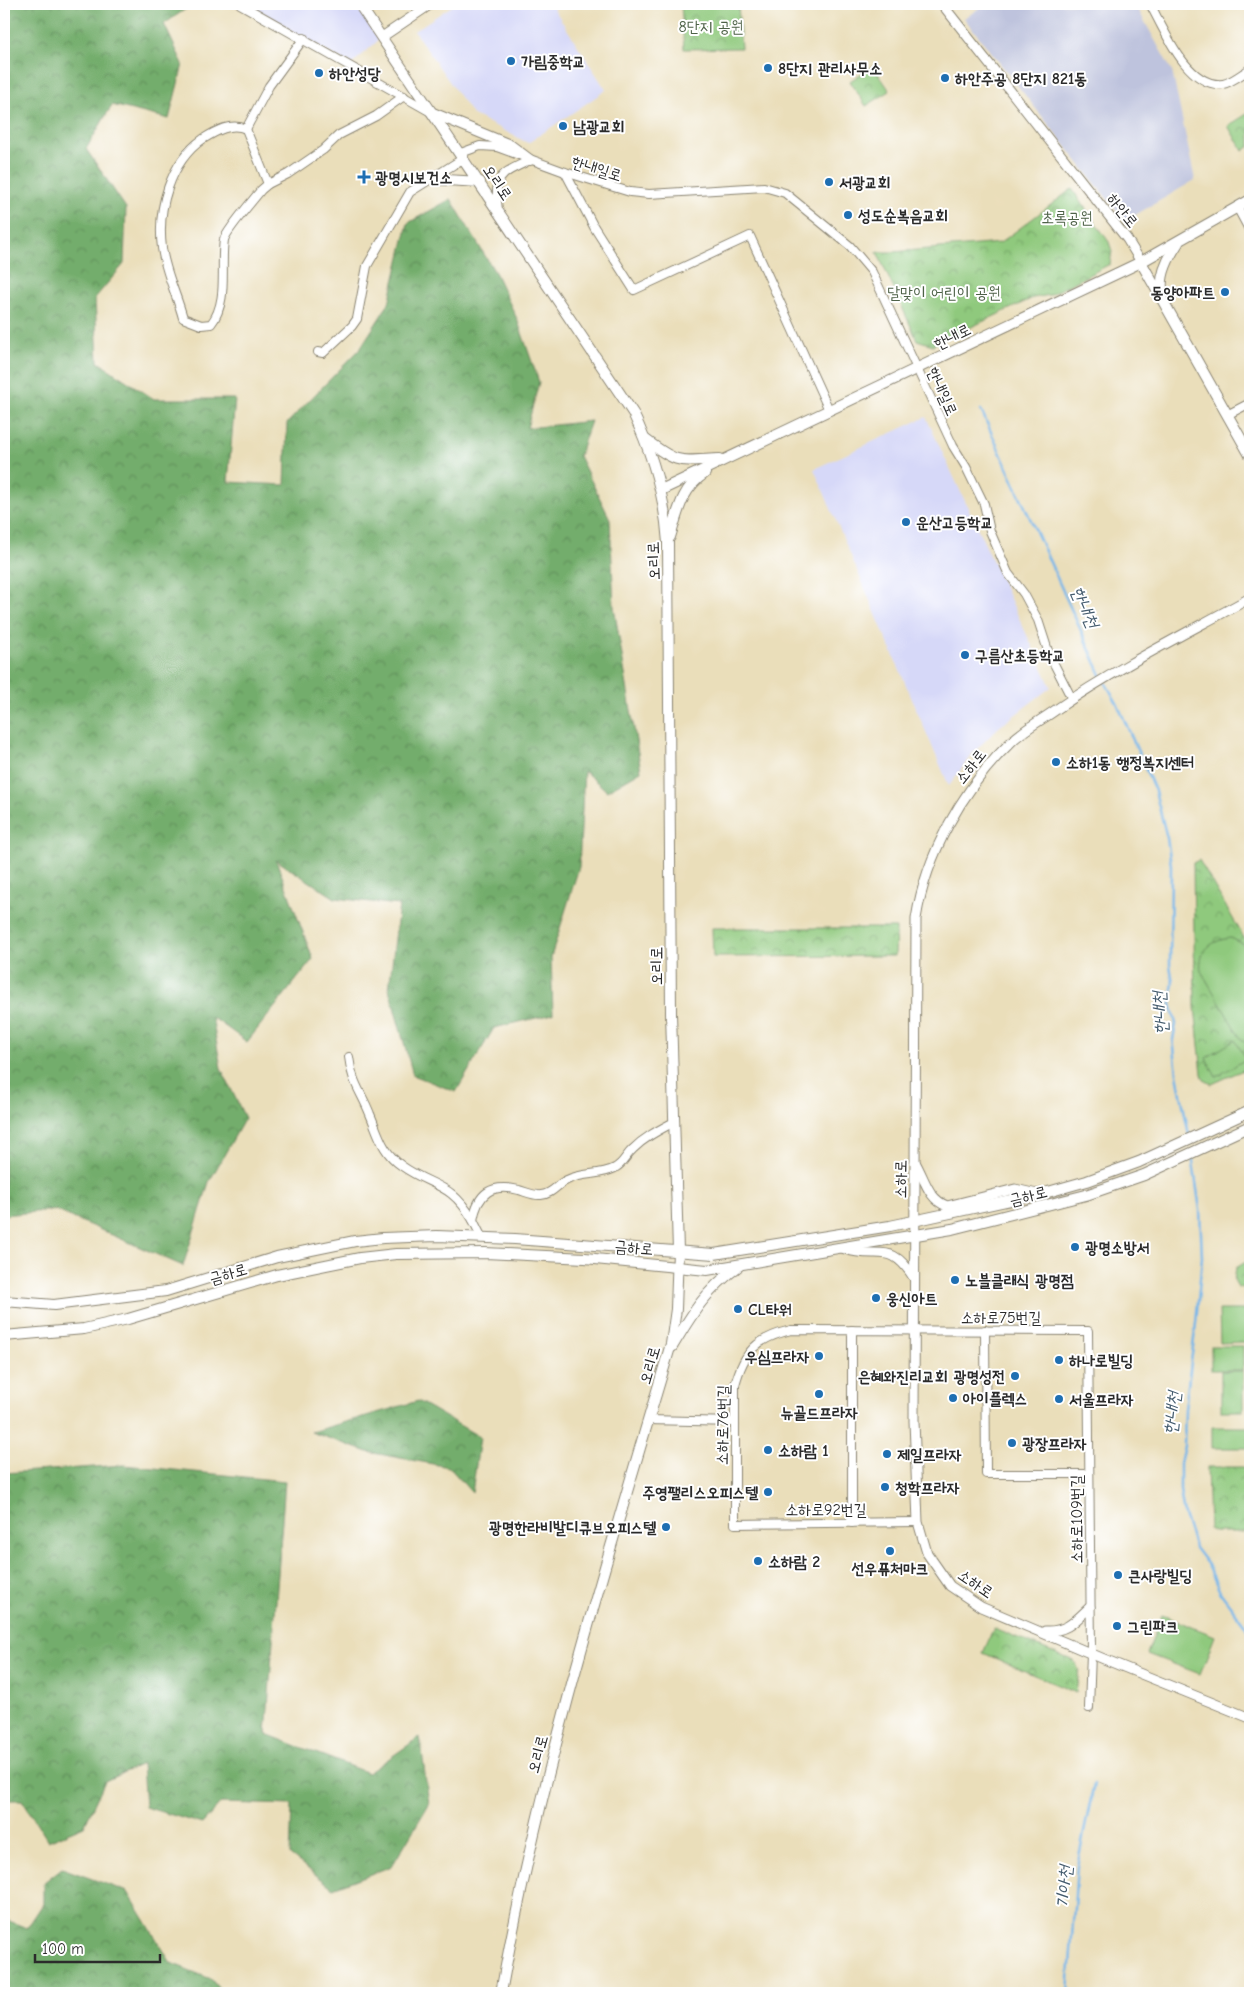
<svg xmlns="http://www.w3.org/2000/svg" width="1254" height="1997" font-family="'Comic Neue','Poor Story',sans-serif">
	<defs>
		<pattern id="forest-crowns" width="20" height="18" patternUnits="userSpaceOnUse" patternTransform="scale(1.25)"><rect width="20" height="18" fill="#73ad6c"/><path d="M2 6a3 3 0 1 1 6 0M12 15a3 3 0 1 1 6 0" fill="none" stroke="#5f8d59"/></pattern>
		<pattern id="park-crowns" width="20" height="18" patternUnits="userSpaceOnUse" patternTransform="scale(1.25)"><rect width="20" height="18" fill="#8fc97d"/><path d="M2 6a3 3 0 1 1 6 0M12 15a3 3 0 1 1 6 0" fill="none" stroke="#75a367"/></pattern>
	</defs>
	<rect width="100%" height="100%" fill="#fff"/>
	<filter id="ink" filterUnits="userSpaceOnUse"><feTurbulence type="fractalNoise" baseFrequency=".02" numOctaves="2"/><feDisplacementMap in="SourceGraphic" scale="10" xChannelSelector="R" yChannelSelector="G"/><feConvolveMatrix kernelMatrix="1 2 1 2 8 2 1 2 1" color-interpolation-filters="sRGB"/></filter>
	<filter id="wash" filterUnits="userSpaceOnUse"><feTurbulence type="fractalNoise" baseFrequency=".0096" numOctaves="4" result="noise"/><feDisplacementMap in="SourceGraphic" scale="20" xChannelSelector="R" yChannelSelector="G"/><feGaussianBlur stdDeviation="1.12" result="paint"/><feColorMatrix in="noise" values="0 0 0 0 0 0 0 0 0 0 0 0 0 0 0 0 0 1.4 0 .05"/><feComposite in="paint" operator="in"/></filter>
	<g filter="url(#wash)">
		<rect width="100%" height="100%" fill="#eadeba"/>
		<g fill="#d6d8f8">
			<polygon points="240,4 359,4 382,37 351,65"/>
			<polygon points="455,4 551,4 606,90 528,143 472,114 414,31"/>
			<polygon points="926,417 1051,687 998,728 973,753 949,786 814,469"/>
		</g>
		<polygon fill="#bec3dd" points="987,4 1135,4 1172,71 1195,180 1125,221 964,18"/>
		<g fill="url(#forest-crowns)" stroke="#4f6c4c">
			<polygon points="4,4 193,4 164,24 183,64 169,119 112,105 86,149 126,208 124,264 95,298 98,362 154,399 235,399 228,482 285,485 287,423 359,350 389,303 408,223 451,199 496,274 517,319 539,382 527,428 591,421 579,456 610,519 614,607 641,771 607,791 584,771 579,867 551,957 553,1014 494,1028 456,1092 413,1075 389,989 399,905 335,898 276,860 313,959 247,1042 212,1017 221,1068 245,1118 209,1182 183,1266 55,1210 4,1215"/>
			<polygon points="418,1401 480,1437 472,1493 449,1467 368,1452 311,1432"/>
			<polygon points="124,1465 285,1481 266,1734 368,1773 420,1737 429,1804 392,1866 333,1888 290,1855 292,1805 221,1803 202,1824 145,1807 142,1764 105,1781 84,1826 48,1841 22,1800 4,1800 4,1473"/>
			<polygon points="62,1868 128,1892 171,1963 211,1979 222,1993 4,1993 4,1919 27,1928 43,1904 43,1883"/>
		</g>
		<g fill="url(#park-crowns)" stroke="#5d7a54">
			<polygon points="681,4 738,4 741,48 684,49"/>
			<polygon points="873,66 890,91 866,106 850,81"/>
			<polygon points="1250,112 1250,146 1243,151 1228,126"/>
			<polygon points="1072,189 1109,242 1112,251 1110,264 1050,295 1033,298 933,345 917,340 877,252 893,252 1000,243"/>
			<polygon points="1199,860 1250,948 1250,1067 1212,1084 1204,1080 1202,1074 1195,1007 1193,863"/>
			<polygon points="712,928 896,928 895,956 713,957"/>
			<polygon points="1244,1263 1250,1263 1250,1289 1238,1287 1234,1280 1236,1268"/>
			<polygon points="1207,1467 1244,1467 1248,1471 1250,1525 1245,1532 1214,1532 1209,1529"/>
			<polygon points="994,1628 1074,1661 1079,1670 1076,1693 983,1653"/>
		</g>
		<g fill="#8fc97d" stroke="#5d7a54">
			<path d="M1231,938L1243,944L1250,956V1047L1241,1039L1201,971C1198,950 1212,940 1231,938Z"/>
			<polygon points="1235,1040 1246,1059 1216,1077 1206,1058"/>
			<polygon points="1219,1310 1246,1310 1247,1342 1220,1343"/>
			<rect x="1211" y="1346" width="32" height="24"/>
			<rect x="1221" y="1371" width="22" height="40"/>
			<polygon points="1249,1427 1249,1448 1212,1448 1212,1427"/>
			<polygon points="1162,1615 1215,1636 1200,1674 1147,1654"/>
		</g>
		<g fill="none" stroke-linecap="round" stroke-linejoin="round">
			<g stroke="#75b6ea" stroke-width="2.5">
				<polyline points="981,410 1102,677"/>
				<polyline points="1105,682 1117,703 1155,791 1167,838 1171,865 1170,965 1173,983 1170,1000 1176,1024 1173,1039 1177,1074 1189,1135"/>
				<polyline points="1192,1155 1200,1210 1202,1257 1196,1323 1185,1409 1184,1446 1180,1463 1180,1490 1184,1515 1195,1548 1208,1565 1220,1592 1250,1632"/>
				<polyline points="1068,1993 1077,1866 1094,1784"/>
			</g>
		</g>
	</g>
	<g filter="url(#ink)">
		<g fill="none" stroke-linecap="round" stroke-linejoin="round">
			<g stroke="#8a8472" stroke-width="10">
				<g id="minor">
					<polyline points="240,4 429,111"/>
					<path d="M1150,4C1164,29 1187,88 1223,84C1231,83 1243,73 1250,69"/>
					<polyline points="246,129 268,184 288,174 323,150 339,135 376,116 404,96"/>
					<polyline points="461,153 480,146 497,147 565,172 630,192 649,194 764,187 785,193 850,246 872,272 953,446 966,467 984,504 990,531 1008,573 1024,594 1038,620 1049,654 1072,699"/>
					<polyline points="565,172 594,227 634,290 750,236 829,410"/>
					<path d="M268,184L261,190C254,199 226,231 224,240C220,267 229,301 211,324L201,325L183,318C177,295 165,272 162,248C157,209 170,162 203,139C216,131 231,122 246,129L269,86L304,38"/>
					<polyline points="1237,207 1250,231"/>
					<path d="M498,210C493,174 502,174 530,160"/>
					<polyline points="318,352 323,353 352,326 357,319 367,266 410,192 464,158"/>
					<polyline points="1227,415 1250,403"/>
					<path d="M349,1057C352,1084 361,1091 370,1114C379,1135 382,1152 402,1166C433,1188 450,1181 473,1220C478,1193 491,1183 519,1190C526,1192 534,1196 541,1195C553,1194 557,1184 567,1180C582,1172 599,1176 615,1168C624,1163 625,1156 633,1149C645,1137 659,1130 674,1122"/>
					<polyline points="473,1220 482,1238"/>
					<polyline points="852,1330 852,1523"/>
					<polyline points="985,1330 986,1474 1089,1474"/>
					<polyline points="648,1420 735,1422"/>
					<path d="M918,1522L735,1524V1385C744,1351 757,1338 791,1330L1088,1331L1091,1653L1089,1708"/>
				</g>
			</g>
			<g stroke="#8a8472" stroke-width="11">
				<g id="tertiary">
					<polyline points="942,4 1127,239 1141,262"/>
					<polyline points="382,37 431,4"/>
					<path d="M1250,598C1185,634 1118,667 1057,709C1042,720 1024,729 1011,742C963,788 926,854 916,919L914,1421L918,1522L927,1553L950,1586L981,1607L1104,1659L1250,1718"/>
					<path d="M915,1162C925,1179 928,1199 947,1206L1015,1189L1037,1194"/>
					<path d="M842,1248C879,1262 889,1238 914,1278"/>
					<path d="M1045,1631C1067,1632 1075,1621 1090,1607"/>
				</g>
			</g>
			<g stroke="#8a8472" stroke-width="12">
				<g id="secondary">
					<path d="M359,4L633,413C653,455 665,497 668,543L671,1013L678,1251L676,1309L671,1344C607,1559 540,1773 501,1993"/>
					<polyline points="433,113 510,145 530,160"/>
					<polyline points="429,179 480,182"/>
					<polyline points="1141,262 1250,455"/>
					<path d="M1163,294C1158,277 1168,258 1178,243"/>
					<path d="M646,440C679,465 679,461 720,459"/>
					<polyline points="661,490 1141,262 1250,200"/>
					<path d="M670,537C678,512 681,489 705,473"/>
					<polyline points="4,1301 54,1305 166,1291 277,1257 355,1241 383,1238 437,1236 515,1239 714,1254 890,1226 1048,1192 1087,1181 1139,1162 1250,1111"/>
					<polyline points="4,1336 84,1329 128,1319 277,1275 360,1258 396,1254 485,1253 585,1258 707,1270 886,1240 952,1229 1086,1195 1144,1175 1250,1126"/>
					<path d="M672,1347C693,1312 706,1290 740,1265"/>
				</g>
			</g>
			<use href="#minor" stroke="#fff" stroke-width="8"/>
			<use href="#tertiary" stroke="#fff" stroke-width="9"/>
			<use href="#secondary" stroke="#fff" stroke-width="10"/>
		</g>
	</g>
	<g fill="#1f6fb2" stroke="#fff" stroke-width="2">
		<circle cx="511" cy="61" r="5"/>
		<circle cx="768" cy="68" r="5"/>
		<circle cx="319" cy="73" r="5"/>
		<circle cx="945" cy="78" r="5"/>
		<circle cx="563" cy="126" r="5"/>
		<path d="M361.5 169.5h5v5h5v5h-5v5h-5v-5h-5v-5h5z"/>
		<circle cx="829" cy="182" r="5"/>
		<circle cx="848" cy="215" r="5"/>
		<circle cx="1225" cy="292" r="5"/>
		<circle cx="906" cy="522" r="5"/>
		<circle cx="965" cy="655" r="5"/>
		<circle cx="1056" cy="762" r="5"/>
		<circle cx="1075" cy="1247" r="5"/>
		<circle cx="955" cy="1280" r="5"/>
		<circle cx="876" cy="1298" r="5"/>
		<circle cx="738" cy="1309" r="5"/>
		<circle cx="819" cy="1356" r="5"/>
		<circle cx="1059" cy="1360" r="5"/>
		<circle cx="1015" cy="1376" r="5"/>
		<circle cx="819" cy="1394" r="5"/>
		<circle cx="953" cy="1398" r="5"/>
		<circle cx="1059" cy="1399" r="5"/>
		<circle cx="1012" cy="1443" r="5"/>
		<circle cx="768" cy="1450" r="5"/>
		<circle cx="887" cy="1454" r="5"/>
		<circle cx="885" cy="1487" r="5"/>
		<circle cx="768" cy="1492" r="5"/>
		<circle cx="666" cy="1527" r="5"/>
		<circle cx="890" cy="1551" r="5"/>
		<circle cx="758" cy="1561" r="5"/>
		<circle cx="1118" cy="1575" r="5"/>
		<circle cx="1117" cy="1626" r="5"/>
	</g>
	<g text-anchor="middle" stroke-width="4" stroke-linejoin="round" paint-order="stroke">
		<g font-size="16" fill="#4e6248" stroke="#fff">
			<text x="711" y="32">8단지 공원</text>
			<text x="1067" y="223">초록공원</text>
			<text x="944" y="298">달맞이 어린이 공원</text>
		</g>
		<g font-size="16" font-weight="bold" fill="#2b2b2b" stroke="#fff" text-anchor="start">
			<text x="521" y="67">가림중학교</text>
			<text x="778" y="74">8단지 관리사무소</text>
			<text x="329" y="79">하안성당</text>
			<text x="955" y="84">하안주공 8단지 821동</text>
			<text x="573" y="132">남광교회</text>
			<text x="375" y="183">광명시보건소</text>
			<text x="839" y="188">서광교회</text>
			<text x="858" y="221">성도순복음교회</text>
			<text x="1215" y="298" text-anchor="end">동양아파트</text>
			<text x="916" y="528">운산고등학교</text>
			<text x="975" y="661">구름산초등학교</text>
			<text x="1066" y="768">소하1동 행정복지센터</text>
			<text x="1085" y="1253">광명소방서</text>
			<text x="965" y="1286">노블클래식 광명점</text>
			<text x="886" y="1304">웅신아트</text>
			<text x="748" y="1315">CL타워</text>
			<text x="809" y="1362" text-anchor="end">우심프라자</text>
			<text x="1069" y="1366">하나로빌딩</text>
			<text x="1005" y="1382" text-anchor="end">은혜와진리교회 광명성전</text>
			<text x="963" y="1404">아이플렉스</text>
			<text x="1069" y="1405">서울프라자</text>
			<text x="819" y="1418" text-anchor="middle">뉴골드프라자</text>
			<text x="1022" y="1449">광장프라자</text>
			<text x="778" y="1456">소하람 1</text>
			<text x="897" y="1460">제일프라자</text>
			<text x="895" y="1493">청학프라자</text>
			<text x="758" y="1498" text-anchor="end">주영팰리스오피스텔</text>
			<text x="656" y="1533" text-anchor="end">광명한라비발디큐브오피스텔</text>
			<text x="768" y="1567">소하람 2</text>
			<text x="890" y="1574" text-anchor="middle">선우퓨처마크</text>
			<text x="1128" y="1581">큰사랑빌딩</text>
			<text x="1127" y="1632">그린파크</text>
		</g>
		<g font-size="16" fill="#2b2b2b" stroke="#fff">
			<text transform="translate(597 168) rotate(17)" y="6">한내일로</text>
			<text transform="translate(498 182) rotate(56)" y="6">오리로</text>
			<text transform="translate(1123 210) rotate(51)" y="6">하안로</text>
			<text transform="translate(952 336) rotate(-26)" y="6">한내로</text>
			<text transform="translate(943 391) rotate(66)" y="6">한내일로</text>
			<text transform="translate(653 561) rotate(-92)" y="6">오리로</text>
			<text transform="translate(970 766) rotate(-52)" y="6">소하로</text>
			<text transform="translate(656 966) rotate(-90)" y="6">오리로</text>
			<text transform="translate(900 1179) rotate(-89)" y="6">소하로</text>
			<text transform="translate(1028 1195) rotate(-14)" y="6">금하로</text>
			<text transform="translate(634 1247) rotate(5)" y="6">금하로</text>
			<text transform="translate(228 1273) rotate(-16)" y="6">금하로</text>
			<text x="1001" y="1323">소하로75번길</text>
			<text transform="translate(649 1365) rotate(-74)" y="6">오리로</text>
			<text transform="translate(722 1425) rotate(-89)" y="6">소하로76번길</text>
			<text x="826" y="1515">소하로92번길</text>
			<text transform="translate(1076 1519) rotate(-90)" y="6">소하로109번길</text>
			<text transform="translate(976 1583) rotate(34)" y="6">소하로</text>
			<text transform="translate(537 1754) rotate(-75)" y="6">오리로</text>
		</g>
		<g font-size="18" font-style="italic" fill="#455c6e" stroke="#fff">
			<text transform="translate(1085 607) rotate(66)" y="6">한내천</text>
			<text transform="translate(1160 1013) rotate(-93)" y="6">한내천</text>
			<text transform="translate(1172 1413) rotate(-84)" y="6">한내천</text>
			<text transform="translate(1064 1887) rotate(-85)" y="6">기아천</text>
		</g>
	</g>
	<rect width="1254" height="1997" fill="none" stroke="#fff" stroke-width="20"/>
	<path d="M35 1954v8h125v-8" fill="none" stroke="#2b2b2b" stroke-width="2.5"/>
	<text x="42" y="1954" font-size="15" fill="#2b2b2b" stroke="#ffffff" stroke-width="4" paint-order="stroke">100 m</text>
</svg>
